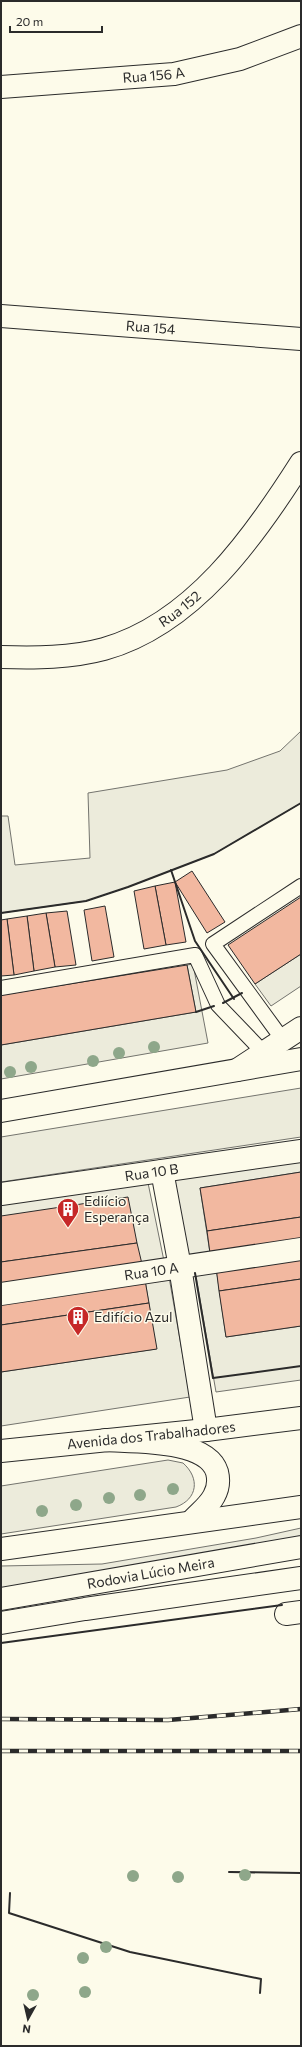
<svg xmlns="http://www.w3.org/2000/svg" width="302" height="2047" font-family="Commissioner,sans-serif">
	<rect width="100%" height="100%" fill="#fdfbea"/>
	<g fill="#ecebdb" stroke="#74746e">
		<polygon points="301,731 301,803 214,854 128,887 86,901 1,913 1,816 8,816 15,865 90,858 88,793 227,770 280,751"/>
		<polygon points="301,954 301,986 271,1006 255,984"/>
		<polygon points="193,964 208,1043 1,1079 1,1045 196,1012 187,965"/>
		<polygon points="301,1088 301,1137 1,1182 1,1137"/>
		<polygon points="301,1157 301,1172 200,1188 210,1253 186,1258 173,1175"/>
		<polygon points="147,1178 164,1261 142,1264 1,1216 1,1201"/>
		<polygon points="216,1267 226,1337 301,1326 301,1380 216,1392 195,1271"/>
		<polygon points="169,1277 190,1397 1,1426 1,1372 156,1349 145,1280"/>
		<path d="M168,1460L183,1463C200,1478 198,1499 176,1507L1,1534V1486Z"/>
		<polygon points="301,1528 301,1539 1,1590 1,1566 102,1564 256,1538"/>
	</g>
	<g fill="#f2b8a0" stroke="#2b2b2b">
		<polygon points="192,871 225,922 207,933 175,882"/>
		<polygon points="175,882 186,942 166,945 155,886"/>
		<polygon points="155,886 166,945 144,949 134,891"/>
		<polygon points="301,897 301,954 255,984 228,945"/>
		<polygon points="105,906 114,957 92,961 84,910"/>
		<polygon points="67,911 76,965 55,967 46,913"/>
		<polygon points="46,913 55,967 34,971 27,916"/>
		<polygon points="27,916 34,971 14,975 7,919"/>
		<polygon points="7,919 14,975 1,976 1,920"/>
		<polygon points="187,965 196,1012 1,1045 1,995"/>
		<polygon points="301,1172 301,1217 207,1231 200,1188"/>
		<polygon points="128,1197 137,1243 1,1262 1,1216"/>
		<polygon points="301,1217 301,1240 210,1253 207,1231"/>
		<polygon points="137,1243 142,1264 1,1287 1,1262"/>
		<polygon points="301,1255 301,1279 219,1291 216,1267"/>
		<polygon points="301,1279 301,1326 226,1337 219,1291"/>
		<polygon points="145,1280 149,1303 1,1325 1,1302"/>
		<polygon points="149,1303 157,1349 1,1372 1,1325"/>
	</g>
	<g fill="none" stroke-linecap="round" stroke-linejoin="round">
		<g stroke="#2b2b2b" stroke-width="16">
			<g id="service">
				<polyline points="1,988 195,955 218,1005 264,1053"/>
				<polyline points="283,1040 213,944 301,886"/>
			</g>
		</g>
		<g stroke="#2b2b2b" stroke-width="24">
			<g id="minor">
				<path id="s1" d="M1,87L174,74L240,59L301,36"/>
				<path id="s2" d="M1,316L301,339"/>
				<path id="s3" d="M1,657C35,658 71,658 104,649C193,624 254,537 301,463"/>
				<polyline points="237,1070 301,1028"/>
				<polyline points="162,1171 180,1267 206,1430"/>
				<path id="s4" d="M1,1194L301,1151"/>
				<path id="s5" d="M1,1294L301,1249"/>
				<polyline points="286,1614 301,1612"/>
			</g>
		</g>
		<g stroke="#2b2b2b" stroke-width="24">
			<g id="secondary">
				<path id="s6" d="M1,1451L206,1430L301,1418"/>
			</g>
		</g>
		<g stroke="#2b2b2b" stroke-width="24">
			<g id="primary">
				<polyline points="1,1111 301,1059"/>
				<path d="M105,1440C135,1442 207,1439 217,1472C219,1480 218,1489 214,1496C209,1506 199,1513 192,1521"/>
				<polyline points="1,1549 301,1507"/>
				<path id="s7" d="M1,1599L301,1547"/>
				<polyline points="1,1623 85,1609 301,1578"/>
			</g>
		</g>
		<use href="#service" stroke="#fdfbea" stroke-width="14"/>
		<use href="#minor" stroke="#fdfbea" stroke-width="22"/>
		<use href="#secondary" stroke="#fdfbea" stroke-width="22"/>
		<use href="#primary" stroke="#fdfbea" stroke-width="22"/>
		<g stroke="#2b2b2b" stroke-width="4.5">
			<g id="rail">
				<polyline points="1,1719 168,1720 301,1709"/>
				<polyline points="1,1751 301,1751"/>
			</g>
		</g>
		<use href="#rail" stroke="#fdfbea" stroke-width="3" stroke-dasharray="9" stroke-linecap="butt"/>
		<g stroke="#2b2b2b" stroke-width="2">
			<polyline points="171,870 195,941 234,999"/>
			<polyline points="1,913 86,901 128,887 214,854 301,803"/>
			<polyline points="223,1003 242,993"/>
			<polyline points="196,1012 214,1006"/>
			<polyline points="195,1273 213,1378 301,1366"/>
			<polyline points="1,1643 282,1605"/>
			<polyline points="229,1872 301,1873"/>
			<polyline points="10,1893 9,1913 130,1952 261,1979 260,1993"/>
		</g>
	</g>
	<g fill="#8ea78a">
		<circle cx="154" cy="1047" r="6"/>
		<circle cx="119" cy="1053" r="6"/>
		<circle cx="93" cy="1061" r="6"/>
		<circle cx="31" cy="1067" r="6"/>
		<circle cx="10" cy="1072" r="6"/>
		<circle cx="173" cy="1489" r="6"/>
		<circle cx="140" cy="1495" r="6"/>
		<circle cx="109" cy="1498" r="6"/>
		<circle cx="76" cy="1505" r="6"/>
		<circle cx="42" cy="1511" r="6"/>
		<circle cx="245" cy="1875" r="6"/>
		<circle cx="133" cy="1876" r="6"/>
		<circle cx="178" cy="1877" r="6"/>
		<circle cx="106" cy="1947" r="6"/>
		<circle cx="83" cy="1958" r="6"/>
		<circle cx="85" cy="1992" r="6"/>
		<circle cx="33" cy="1995" r="6"/>
	</g>
	<defs>
		<g id="building-pin" transform="scale(1.15)"><path d="M0 17L-7.5 6A9.5 9.5 0 1 1 7.5 6Z" fill="#c62828" stroke="#fdfbea"/><path d="M-4-6H4V6H1V3H-1V6H-4ZM-2.5-4.3h1.7v1.8h-1.7ZM.8-4.3h1.7v1.8H.8ZM-2.5-1h1.7V.8h-1.7ZM.8-1h1.7V.8H.8Z" fill="#fff"/></g>
	</defs>
	<g fill-rule="evenodd">
		<use href="#building-pin" x="68" y="1209"/>
		<use href="#building-pin" x="78" y="1317"/>
	</g>
	<g text-anchor="middle" stroke-width="3" stroke-linejoin="round" paint-order="stroke">
		<g font-size="14" fill="#2b2b2b" stroke="#fdfbea">
			<text dy="5" stroke="none"><textPath href="#s1" startOffset="153">Rua 156 A</textPath></text>
			<text dy="5" stroke="none"><textPath href="#s2" startOffset="150">Rua 154</textPath></text>
			<text dy="5" stroke="none"><textPath href="#s3" startOffset="190">Rua 152</textPath></text>
			<text dy="5" stroke="none"><textPath href="#s4" startOffset="152">Rua 10 B</textPath></text>
			<text dy="5" stroke="none"><textPath href="#s5" startOffset="152">Rua 10 A</textPath></text>
			<text dy="5" stroke="none"><textPath href="#s6" startOffset="151">Avenida dos Trabalhadores</textPath></text>
			<text dy="5" stroke="none"><textPath href="#s7" startOffset="152">Rodovia Lúcio Meira</textPath></text>
		</g>
		<g font-size="14" fill="#2b2b2b" stroke="#fdfbea" text-anchor="start">
			<text x="84" y="1206">Ediício<tspan x="84" dy="16">Esperança</tspan></text>
			<text x="94" y="1322">Edifício Azul</text>
		</g>
	</g>
	<rect width="302" height="2047" fill="none" stroke="#2b2b2b" stroke-width="4"/>
	<g transform="translate(28 2019) rotate(188)" stroke="#fdfbea" stroke-width="3" paint-order="stroke">
	<path d="M0-3L7 15L0 10L-7 15Z" fill="#2b2b2b"/>
	<text y="-6" font-size="11" font-weight="bold" text-anchor="middle" fill="#2b2b2b">N</text>
	</g>
	<path d="M10 26v6h92v-6" fill="none" stroke="#2b2b2b" stroke-width="2"/>
	<text x="16" y="26" font-size="12" fill="#2b2b2b" stroke="#fdfbea" stroke-width="3" paint-order="stroke">20 m</text>
</svg>
